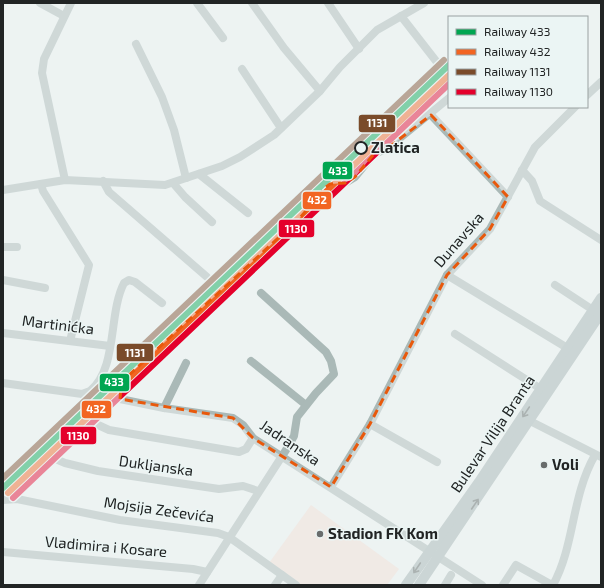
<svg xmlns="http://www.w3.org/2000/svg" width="604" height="588" font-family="'Exo 2',sans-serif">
	<rect width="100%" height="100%" fill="#edf3f2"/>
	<polygon fill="#f4dfd5" points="311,505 399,569 387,585 299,585 269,563"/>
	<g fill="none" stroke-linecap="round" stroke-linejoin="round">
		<g stroke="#aab9b7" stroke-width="8">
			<polyline points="40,3 64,16"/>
			<polyline points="197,3 223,38"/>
			<polyline points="252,3 284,48 320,91"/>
			<polyline points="328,3 359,49"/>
			<polyline points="401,16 436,61"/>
			<polyline points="136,44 162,97 174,130 186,178"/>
			<polyline points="242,69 281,128"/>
			<polyline points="587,95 601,82"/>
			<path d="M449,98L389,147L373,155L355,177L345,183L330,184L326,187L299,219L129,375C123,382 120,388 120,399L164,408L233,418L243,425L253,438L482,585"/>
			<polyline points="431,115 508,197"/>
			<polyline points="522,170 532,181 540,201 601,240"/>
			<polyline points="199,174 248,213"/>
			<polyline points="65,180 42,73 44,59 71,3"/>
			<polyline points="103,181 109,192 207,277"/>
			<polyline points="173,183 185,197 212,222"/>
			<polyline points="41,184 43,191 89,265 70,341"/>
			<polyline points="330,184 383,135 398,129 407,130"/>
			<polyline points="3,190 65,180 165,185 222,166 240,157 274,135 320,91 340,67 377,30 424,3"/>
			<polyline points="3,247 17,247"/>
			<polyline points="447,275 569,349"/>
			<polyline points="3,280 45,288"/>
			<polyline points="555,285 593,310"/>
			<polyline points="3,333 110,346"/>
			<polyline points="455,334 541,389"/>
			<polyline points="251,361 306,405"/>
			<path d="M3,383L82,394L90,391C118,368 108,314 124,283L129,280L135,282L162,303"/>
			<polyline points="164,408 186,363"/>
			<polyline points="530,421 601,457"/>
			<polyline points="96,424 109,430 239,452 246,449 253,438"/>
			<polyline points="370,424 437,462"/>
			<polyline points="51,457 65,463 98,471 219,489 243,486 258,491"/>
			<polyline points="331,487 370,424 447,275 490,229 535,147 575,107"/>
			<polyline points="3,500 17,499 120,520 218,533 229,537 296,585"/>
			<polyline points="3,552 193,569 207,572"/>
			<polyline points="199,585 286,450 294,436 297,417 316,393 334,374 331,361 326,352 261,293"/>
			<polyline points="275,585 282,575"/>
			<polyline points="445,585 451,575"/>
			<polyline points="503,585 516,565 552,585"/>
			<path d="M553,585C575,545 571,497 595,455"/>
		</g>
		<g stroke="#a2b2b1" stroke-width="10">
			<polyline points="406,585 479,482 601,298"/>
			<polyline points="419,585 601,313"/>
		</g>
		<g stroke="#ebf5f4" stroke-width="9">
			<polyline id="rail-1" points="3,488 449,65"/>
		</g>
		<g stroke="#ebf5f4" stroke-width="9">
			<polyline id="rail-2" points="8,493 449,75"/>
		</g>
		<g stroke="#ebf5f4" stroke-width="9">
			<polyline id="rail-3" points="3,478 444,60"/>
		</g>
		<g stroke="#ebf5f4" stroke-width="9">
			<polyline id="rail-4" points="13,498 449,84"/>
		</g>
		<use href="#rail-1" stroke="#00a651" stroke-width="6"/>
		<use href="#rail-2" stroke="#f26522" stroke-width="6"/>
		<use href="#rail-3" stroke="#7a4b2a" stroke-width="6"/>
		<use href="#rail-4" stroke="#e4002b" stroke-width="6"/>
	</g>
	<defs><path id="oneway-shaft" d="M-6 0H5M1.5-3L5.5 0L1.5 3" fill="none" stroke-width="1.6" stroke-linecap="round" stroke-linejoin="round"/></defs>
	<g stroke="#5b6463">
		<use href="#oneway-shaft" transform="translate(526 412) rotate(124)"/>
		<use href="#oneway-shaft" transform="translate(475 504) rotate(-56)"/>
		<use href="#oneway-shaft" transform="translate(417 568) rotate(124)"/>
	</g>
	<path d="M0 0H604V588H0ZM431,115L508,197L490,229L447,275L370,424L331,487L253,438L233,418L120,399L121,388L129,375L299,219L326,187L330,184L345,183L355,177L373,155L389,147Z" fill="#edf3f2" fill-opacity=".55" fill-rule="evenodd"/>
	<path fill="none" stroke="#e8590c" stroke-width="3" stroke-dasharray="8 5" stroke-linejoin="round" d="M431,115L508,197L490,229L447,275L370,424L331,487L253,438L233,418L120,399L121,388L129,375L299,219L326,187L330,184L345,183L355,177L373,155L389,147Z"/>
	<circle fill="#ebf5f4" stroke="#212424" stroke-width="2" cx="361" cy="148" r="6"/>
	<g fill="#686c6c" stroke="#ebf5f4" stroke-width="1.5">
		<circle cx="544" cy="465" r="4"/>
		<circle cx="320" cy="534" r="4"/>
	</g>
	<g text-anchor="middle" stroke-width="3" stroke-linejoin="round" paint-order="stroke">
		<g font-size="15" font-weight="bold" fill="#212424" stroke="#ebf5f4" text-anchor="start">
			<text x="371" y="153">Zlatica</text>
		</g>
		<g font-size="15" fill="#212424" stroke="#ebf5f4">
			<text transform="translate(459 240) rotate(-49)" y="5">Dunavska</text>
			<text transform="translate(58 325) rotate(7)" y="5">Martinićka</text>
			<text transform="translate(493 434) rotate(-56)" y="5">Bulevar Vilija Branta</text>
			<text transform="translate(290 443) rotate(34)" y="5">Jadranska</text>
			<text transform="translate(156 466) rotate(8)" y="5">Dukljanska</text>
			<text transform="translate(159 510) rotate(8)" y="5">Mojsija Zečevića</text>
			<text transform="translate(106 547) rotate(5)" y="5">Vladimira i Kosare</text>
		</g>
		<g font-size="15" font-weight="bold" fill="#212424" stroke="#ebf5f4" text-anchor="start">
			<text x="552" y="470">Voli</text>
			<text x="328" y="539">Stadion FK Kom</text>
		</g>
	</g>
	<g stroke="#ebf5f4" stroke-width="1.5">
		<rect x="358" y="114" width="38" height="19" rx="4" fill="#7a4b2a"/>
		<rect x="322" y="161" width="31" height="19" rx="4" fill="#00a651"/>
		<rect x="302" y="191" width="30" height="19" rx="4" fill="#f26522"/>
		<rect x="278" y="219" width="37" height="19" rx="4" fill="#e4002b"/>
		<rect x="116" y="343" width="38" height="19" rx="4" fill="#7a4b2a"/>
		<rect x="99" y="373" width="31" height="19" rx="4" fill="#00a651"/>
		<rect x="81" y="400" width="31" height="19" rx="4" fill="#f26522"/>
		<rect x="60" y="426" width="37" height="19" rx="4" fill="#e4002b"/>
	</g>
	<g font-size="11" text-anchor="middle" font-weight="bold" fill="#fff">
		<text x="377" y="127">1131</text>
		<text x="338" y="175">433</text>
		<text x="317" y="204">432</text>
		<text x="296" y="233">1130</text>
		<text x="135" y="357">1131</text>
		<text x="114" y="386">433</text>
		<text x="96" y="413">432</text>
		<text x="78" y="440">1130</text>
	</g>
	<rect width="604" height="588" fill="none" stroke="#212424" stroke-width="8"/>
	<rect x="448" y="16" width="140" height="92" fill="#ebf5f4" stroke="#9aa1a1"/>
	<rect x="456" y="29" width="20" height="6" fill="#00a651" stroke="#9aa1a1"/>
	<text x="484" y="36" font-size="12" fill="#212424">Railway 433</text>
	<rect x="456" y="49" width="20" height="6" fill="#f26522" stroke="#9aa1a1"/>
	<text x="484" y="56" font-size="12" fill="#212424">Railway 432</text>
	<rect x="456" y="69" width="20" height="6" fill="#7a4b2a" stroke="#9aa1a1"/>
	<text x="484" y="76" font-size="12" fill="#212424">Railway 1131</text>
	<rect x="456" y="89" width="20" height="6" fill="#e4002b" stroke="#9aa1a1"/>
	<text x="484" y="96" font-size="12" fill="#212424">Railway 1130</text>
</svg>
